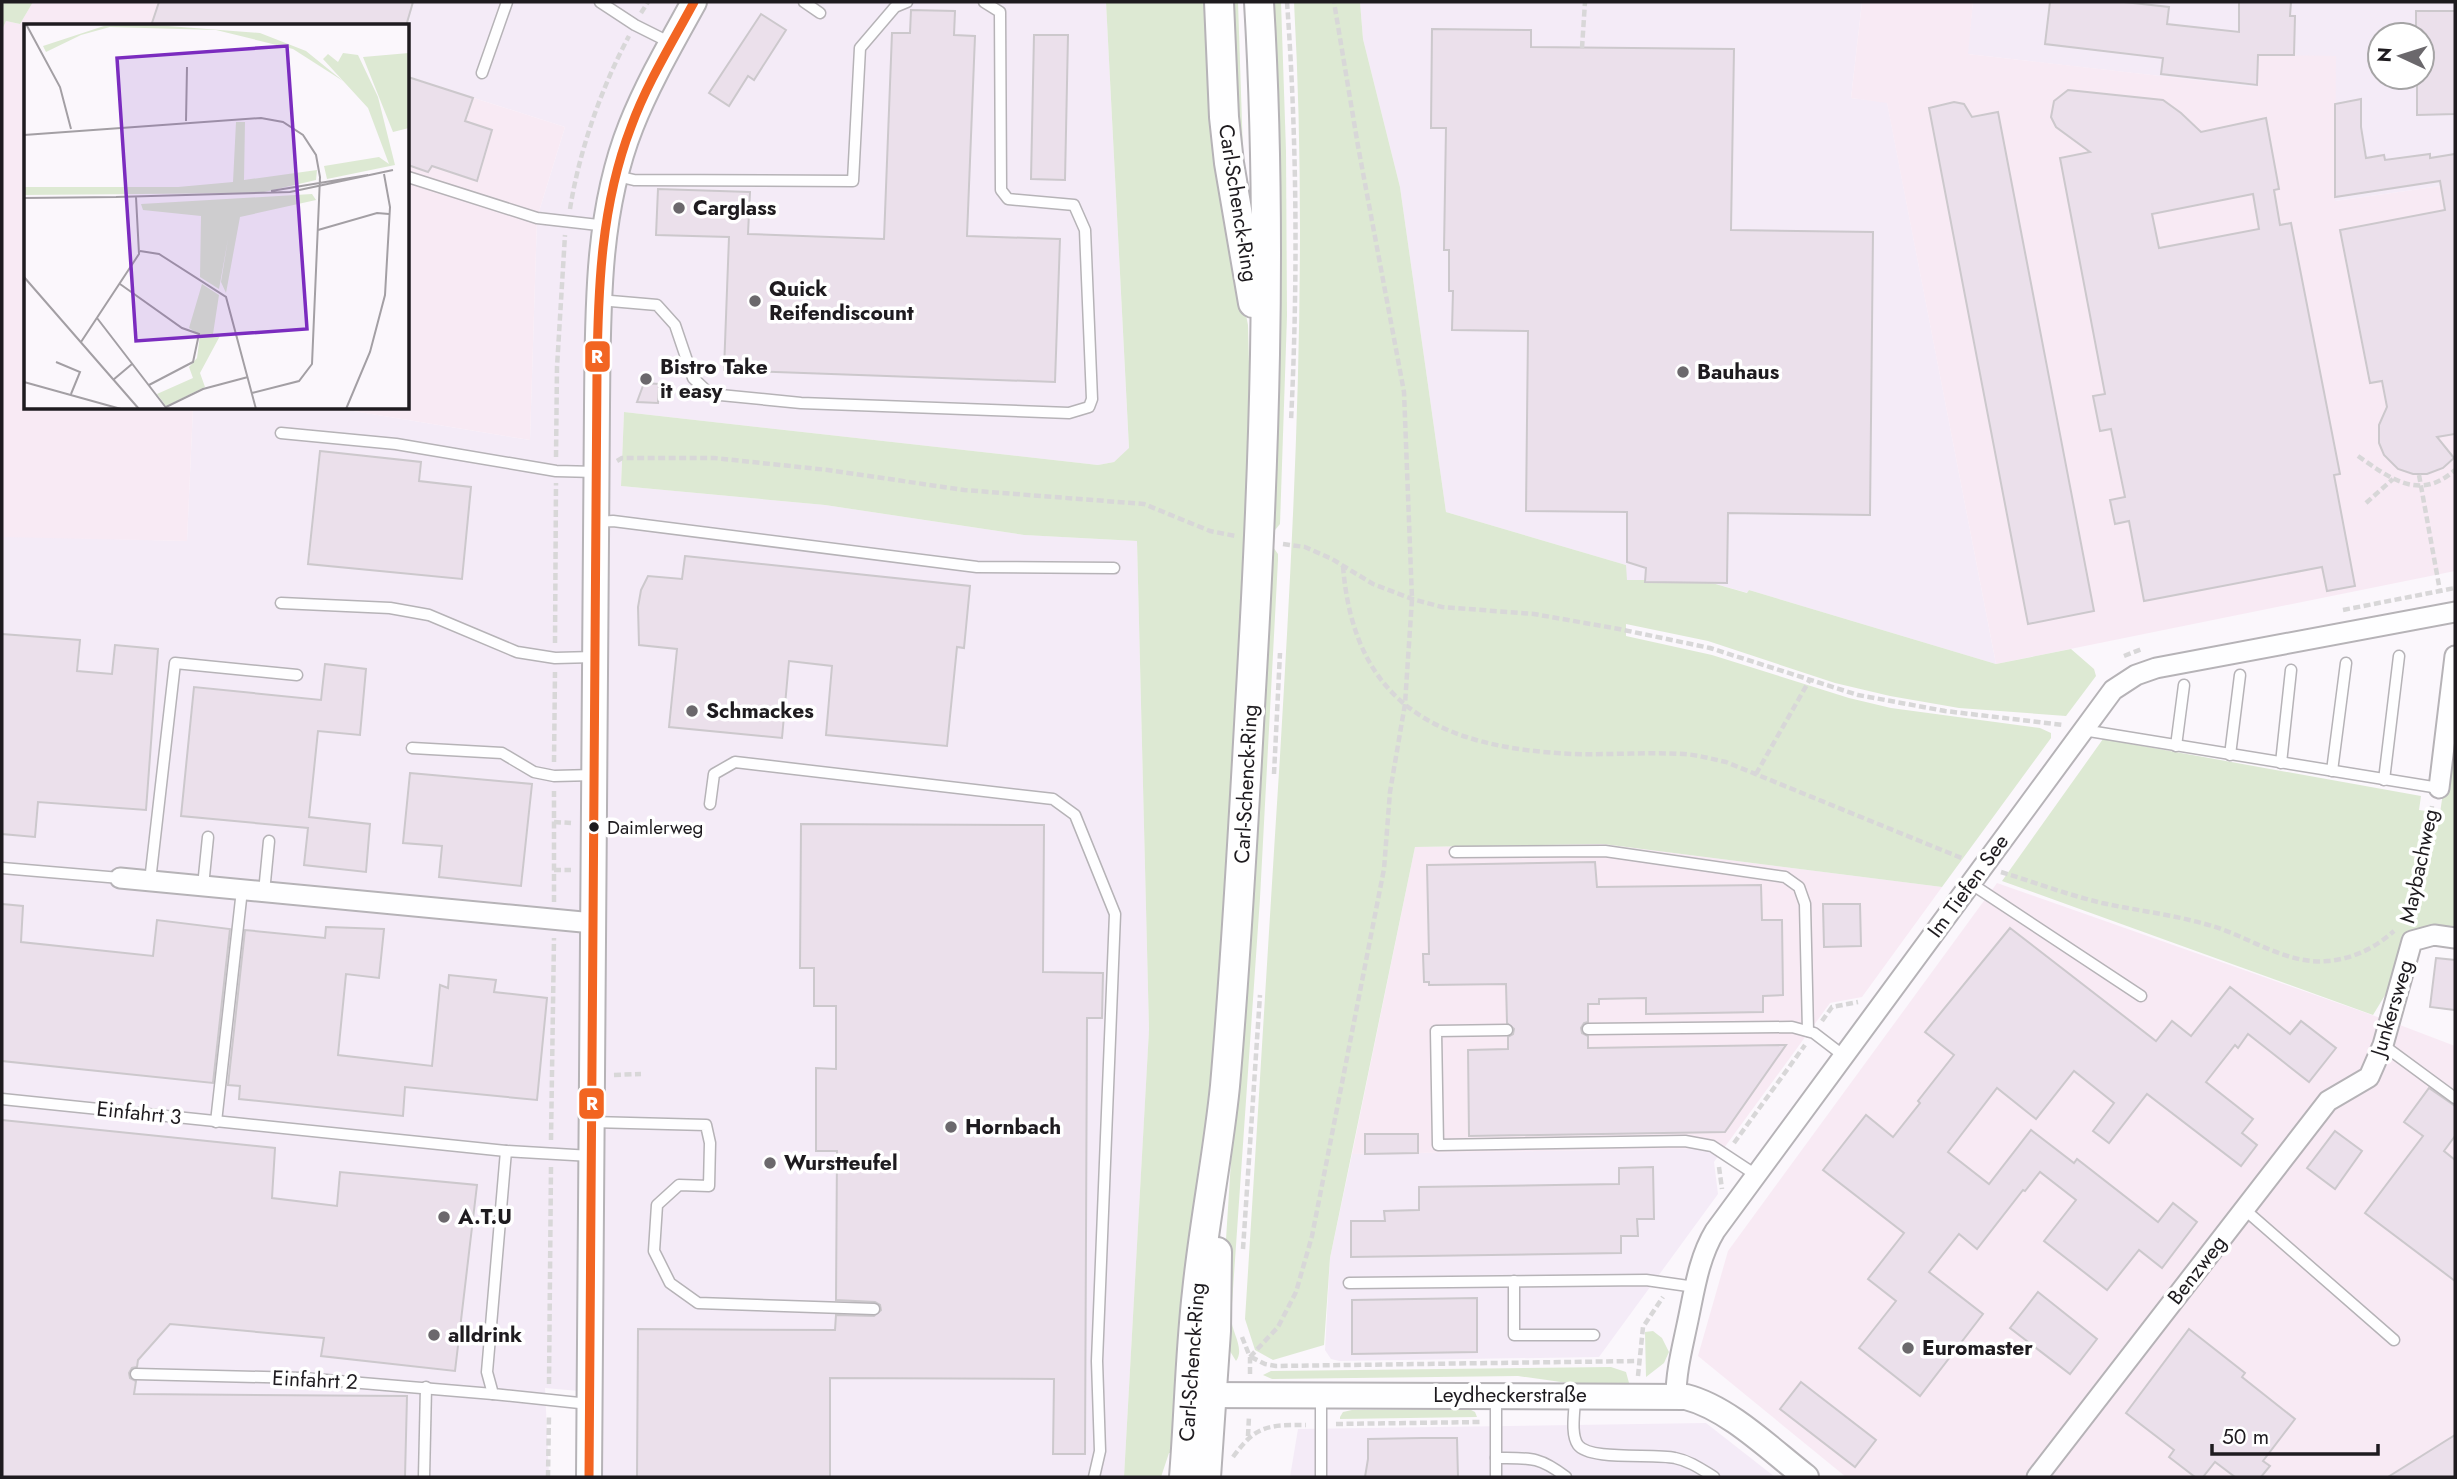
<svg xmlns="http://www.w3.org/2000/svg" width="2457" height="1479" font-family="Jost,sans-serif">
	<rect width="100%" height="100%" fill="#fbf7fc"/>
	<g fill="#f4ebf7" fill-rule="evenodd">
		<polygon points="169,2 1106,2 1129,449 1114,462 1098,465 624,412 621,486 825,505 1024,535 1137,541 1149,1031 1124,1477 579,1477 579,1391 545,1388 549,1477 2,1477 2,536 187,541 193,408 335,408 530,440 537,218 565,127 408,77 408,26 246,26"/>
		<polygon points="1360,2 1862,2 1851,98 1887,102 1996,664 1749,590 1748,593 1712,583 1645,582 1645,580 1626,580 1626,565 1446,512 1400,187 1363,39"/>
		<path d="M1973,2H2455V184L2335,201V56L2257,87L1967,54ZM2380,35H2422V77H2380Z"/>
		<polygon points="1724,1148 1714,1162 1718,1194 1599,1357 1339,1361 1331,1359 1325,1350 1330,1258 1352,1154"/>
		<polygon points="1706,1423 1775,1477 1290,1477 1298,1429"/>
	</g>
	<g fill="#f8eaf4">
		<polygon points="33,2 175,2 251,26 26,26 26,408 193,408 187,541 2,537 2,30 6,21 20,24"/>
		<polygon points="1862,2 1973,2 1968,54 2257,87 2258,55 2336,56 2335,201 2455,184 2455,571 1996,664 1887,103 1851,98"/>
		<polygon points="408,77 565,127 537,218 530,440 335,408 408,408"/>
		<polygon points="1603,844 1942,887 1862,997 1830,1003 1724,1148 1352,1154 1415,847"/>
		<polygon points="1997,883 2392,1022 2455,1046 2455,1477 1846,1477 1698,1356 1728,1251"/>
	</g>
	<g fill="#dde9d3">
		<polygon points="2,2 33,2 20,24 6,21 2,30"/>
		<polygon points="1106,2 1205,2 1215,160 1248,325 1251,439 1214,1070 1179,1453 1169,1453 1161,1477 1124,1477 1149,1030 1137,541 1024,535 825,505 621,486 624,412 1098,465 1114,462 1129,448"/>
		<polygon points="1230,2 1238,2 1243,153 1235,153"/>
		<polygon points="1271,2 1281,2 1286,151 1287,316 1280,524 1275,530 1271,530"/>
		<path d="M1294,2H1360L1363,39L1400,187L1446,512L1626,565L1627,580H1645L1646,582L1712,583L1747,593L1749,590L1996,664L2071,649L2094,669L2096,676L2066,716L1959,708L1890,696L1835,683L1708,641L1626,624V636L1712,655L1849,698L1891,708L2040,728L2051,733V738L1942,887L1603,844L1415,847L1330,1258L1324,1345L1273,1360L1255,1350L1245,1319C1257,1131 1268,944 1280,756C1295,505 1308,254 1294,2Z"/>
		<path d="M1273,547L1278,554V560L1260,898L1231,1318C1232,1333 1245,1349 1236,1361L1225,1343L1221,1318L1270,548Z"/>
		<polygon points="2103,739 2421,796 2419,810 2440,813 2450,746 2455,756 2455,929 2414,932 2390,987 2373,1015 2002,881"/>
		<polygon points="1653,1331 1662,1338 1669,1352 1664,1363 1646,1377 1645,1332"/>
		<polygon points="1611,1367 1626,1372 1629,1383 1582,1385 1518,1376 1272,1379 1263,1375 1271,1371"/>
		<polygon points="1469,1409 1475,1412 1477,1417 1340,1419 1340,1417 1343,1412 1352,1410"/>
	</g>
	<g fill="#ebe0eb" stroke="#ccc8cc" stroke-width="2" fill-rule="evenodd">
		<polygon points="159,2 413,2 406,26 151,26"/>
		<polygon points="2050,2 2124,2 2169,7 2167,24 2239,32 2239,2 2291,2 2290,16 2295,16 2294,55 2258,55 2257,85 2161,74 2163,58 2045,44"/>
		<polygon points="911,10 955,11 954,35 975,36 967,236 1060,239 1055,382 724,370 729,237 656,235 658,189 750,192 748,234 884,239 892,33 910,33"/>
		<polygon points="2416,11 2455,11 2455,114 2417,115 2417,77 2422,77 2422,35 2416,35"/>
		<polygon points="761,14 786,30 754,80 748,76 729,106 709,93"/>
		<polygon points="1432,29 1531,30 1531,47 1734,49 1731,230 1873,232 1870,515 1728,513 1727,583 1645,582 1646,568 1627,562 1627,512 1526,511 1528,331 1452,330 1453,291 1449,291 1449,250 1444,250 1446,128 1431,128"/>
		<polygon points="1034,35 1068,35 1065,180 1031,179"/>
		<polygon points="408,77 473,98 465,121 492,130 477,181 432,166 428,172 408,165"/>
		<path d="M2068,90L2163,100L2181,113L2201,132L2266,118L2279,189L2274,190L2280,225L2291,223L2340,474L2334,475L2355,586L2327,591L2322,567L2144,601L2129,521L2115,524L2110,500L2125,497L2111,429L2100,431L2093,396L2105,394L2060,158L2090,152L2056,127L2051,117L2054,101ZM2253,194L2259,229L2159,248L2152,214Z"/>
		<polygon points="2361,99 2361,127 2366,158 2384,155 2385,160 2430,154 2430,158 2455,154 2455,434 2437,437 2454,458 2443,468 2427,474 2413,474 2398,469 2384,455 2379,443 2379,425 2387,407 2382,381 2370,383 2340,230 2445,210 2440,181 2335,197 2335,104"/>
		<polygon points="1954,102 1964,104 1972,117 1998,112 2094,611 2028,624 1929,108"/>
		<polygon points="644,383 659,384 658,403 637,402"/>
		<polygon points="320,451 421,462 419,481 471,487 462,579 308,564"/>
		<polygon points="685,556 970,586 964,648 957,647 947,746 826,735 832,666 789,661 782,738 669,727 677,649 639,645 638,607 641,590 648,576 682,579"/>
		<polygon points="2,634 80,640 77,671 112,674 115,645 158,649 146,810 38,802 35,837 2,834"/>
		<polygon points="325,664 366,669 360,735 318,731 309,817 370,824 366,872 304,865 308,828 181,816 194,687 321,700"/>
		<polygon points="410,773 532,784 521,886 439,877 442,846 403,843"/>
		<polygon points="801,824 1044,825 1043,972 1103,973 1102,1018 1087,1018 1085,1454 1053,1454 1054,1379 830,1378 830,1477 637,1477 638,1329 835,1330 836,1315 874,1316 881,1310 880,1305 875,1302 836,1300 837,1151 816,1151 816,1068 836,1069 836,1006 814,1006 814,968 800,968"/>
		<polygon points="1595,862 1597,887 1761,885 1762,920 1782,920 1783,995 1763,996 1763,1012 1646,1014 1646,998 1599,999 1599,1004 1588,1004 1588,1022 1584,1023 1581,1028 1582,1033 1588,1036 1588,1048 1786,1045 1725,1132 1469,1136 1468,1050 1508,1049 1508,1037 1513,1034 1514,1029 1507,1023 1506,984 1429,985 1429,982 1424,982 1423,954 1429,954 1427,865"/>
		<polygon points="2,904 23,906 21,942 153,956 157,920 230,929 213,1083 2,1061"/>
		<polygon points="1823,904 1860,904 1861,946 1824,947"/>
		<polygon points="326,927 384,929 379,978 346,974 338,1055 432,1066 440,985 448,988 449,975 496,980 494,992 547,998 537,1100 405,1087 403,1116 239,1099 240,1086 228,1085 245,930 325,938"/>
		<polygon points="2010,928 2156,1041 2172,1021 2191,1036 2230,987 2290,1034 2301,1021 2336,1048 2309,1082 2248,1034 2238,1048 2235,1045 2206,1082 2253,1119 2242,1133 2257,1145 2241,1166 2147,1094 2109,1143 2093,1131 2114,1103 2074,1071 2036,1119 1997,1088 1948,1152 1989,1184 2031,1130 2074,1163 2077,1159 2158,1222 2173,1203 2197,1222 2162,1268 2139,1250 2107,1290 2044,1241 2076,1200 2040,1172 2025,1191 2023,1190 1977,1249 1959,1234 1929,1272 1983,1314 1920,1396 1859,1348 1896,1301 1868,1279 1904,1233 1823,1170 1866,1115 1893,1137 1920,1103 1918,1101 1954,1055 1925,1032"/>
		<polygon points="2436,958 2455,960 2455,1010 2430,1007"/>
		<polygon points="2429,1088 2455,1106 2455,1136 2444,1151 2455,1160 2455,1281 2365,1213 2423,1136 2404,1122"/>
		<polygon points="2,1120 275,1148 272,1198 337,1206 340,1172 477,1185 455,1371 321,1356 324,1338 170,1324 138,1360 137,1367 132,1368 129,1373 130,1378 136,1381 134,1394 407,1396 405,1477 2,1477"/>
		<polygon points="2335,1131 2362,1151 2335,1189 2307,1168"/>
		<polygon points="1365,1134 1418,1134 1418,1153 1365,1154"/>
		<polygon points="1653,1167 1654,1219 1637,1219 1638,1236 1621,1236 1621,1253 1351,1257 1351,1221 1385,1221 1384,1211 1419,1210 1419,1187 1619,1184 1619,1168"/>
		<polygon points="2038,1292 2097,1339 2070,1374 2010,1328"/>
		<polygon points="1477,1298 1477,1352 1352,1354 1352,1300"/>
		<polygon points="2189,1329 2245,1373 2242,1377 2295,1419 2263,1461 2270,1466 2261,1477 2235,1477 2215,1462 2203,1477 2195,1477 2169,1457 2174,1450 2126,1413"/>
		<polygon points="1801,1382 1876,1440 1855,1467 1780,1409"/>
		<polygon points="2455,1435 2455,1477 2388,1477"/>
		<polygon points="1422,1438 1457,1438 1458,1477 1365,1477 1368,1459 1368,1439"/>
	</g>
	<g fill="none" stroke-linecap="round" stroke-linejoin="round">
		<g stroke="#b6b3b7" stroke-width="13">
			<g id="service">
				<polyline points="600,2 635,25 671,43"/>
				<polyline points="804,2 820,13"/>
				<polyline points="482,73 507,2"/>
				<polyline points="617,176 634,180 853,181 860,48 895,7 907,2"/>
				<polyline points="408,177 537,218 607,226"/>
				<polyline points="599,300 657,305 675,325 693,378 710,394 801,403 1069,413 1089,407 1092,399 1085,230 1074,205 1008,199 1001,190 1000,12 984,2"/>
				<polyline points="281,433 396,444 556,471 596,472"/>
				<polyline points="596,522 613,521 977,567 1114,568"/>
				<polyline points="281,603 390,608 429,615 517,652 555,658 594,657"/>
				<polyline points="2083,730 2439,788"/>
				<polyline points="2176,746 2184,685"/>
				<polyline points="412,748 502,753 534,772 554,776 594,775"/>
				<polyline points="2230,755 2240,675"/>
				<polyline points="2281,763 2291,670"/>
				<polyline points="2332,771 2346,663"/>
				<polyline points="2384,780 2399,656"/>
				<polyline points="710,804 714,774 735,762 1053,799 1075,815 1115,914 1097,1361 1100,1451 1094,1477"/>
				<polyline points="1455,852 1605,851 1785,877 1799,887 1805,904 1808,1031"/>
				<polyline points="2,868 120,878"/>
				<polyline points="150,881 175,663 297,675"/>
				<polyline points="1970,883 2141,996"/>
				<polyline points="203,886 208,837"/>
				<polyline points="264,892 269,841"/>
				<polyline points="1588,1029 1792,1027 1814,1033 1844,1056"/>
				<polyline points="1507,1030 1436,1031 1438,1145 1685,1141 1712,1146 1756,1175"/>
				<polyline points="2383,1045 2455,1098"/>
				<polyline points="2,1099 506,1151"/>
				<polyline points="216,1122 242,890"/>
				<polyline points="592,1122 706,1125 710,1143 709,1186 679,1185 657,1205 654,1251 670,1283 698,1303 874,1309"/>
				<polyline points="2244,1209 2394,1340"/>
				<polyline points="1514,1281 1514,1335 1594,1335"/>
				<polyline points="1349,1283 1646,1280 1695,1287"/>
				<polyline points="136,1374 302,1378 493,1394"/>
				<path d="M1575,1397C1575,1410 1570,1434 1578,1445C1590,1461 1654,1453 1675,1458C1690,1461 1701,1469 1714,1477"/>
				<polyline points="589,1404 493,1394 487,1372 506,1151 591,1156"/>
				<path d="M1496,1458C1530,1458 1539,1456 1566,1477"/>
				<polyline points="424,1477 426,1387"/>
				<polyline points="1321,1477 1321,1396"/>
				<polyline points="1496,1477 1496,1397"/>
			</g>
		</g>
		<g stroke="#b6b3b7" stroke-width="23">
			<g id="minor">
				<polyline points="2439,788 2455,656"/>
				<polyline points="120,878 593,923"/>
				<path d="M1676,1396C1676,1372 1682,1349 1687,1325C1694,1293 1698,1259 1715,1231L2113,690L2136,675L2156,668L2455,612"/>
				<polyline points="2037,1477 2328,1101 2369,1077 2383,1045 2412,941 2434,935 2455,938"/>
			</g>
		</g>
		<g stroke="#b6b3b7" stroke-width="28">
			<g id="tertiary">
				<path d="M1192,1395L1686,1397C1729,1408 1771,1450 1806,1477"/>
				<path d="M589,1477L597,406C598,313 596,214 631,126C648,83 672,42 694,2"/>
			</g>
		</g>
		<g stroke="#b6b3b7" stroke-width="32">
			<g id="secondary">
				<polyline points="1219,2 1224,117 1229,163 1253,303"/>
				<path d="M1184,1477C1189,1415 1190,1353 1197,1292C1204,1223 1218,1155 1225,1086C1236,960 1243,834 1250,707C1264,472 1273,237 1259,2"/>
				<polyline points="1206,1477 1216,1331 1217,1252"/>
			</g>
		</g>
		<g stroke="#d8d7d8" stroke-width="4.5" stroke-dasharray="7 3.5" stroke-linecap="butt">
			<path d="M1287,2C1297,141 1298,281 1291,421"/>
			<polyline points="641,13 648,2"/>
			<polyline points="1582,48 1585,2"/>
			<path d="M570,209C579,152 601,88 629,36"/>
			<path d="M2358,456C2390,478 2419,502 2455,470"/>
			<polyline points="556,457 557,367 565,235"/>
			<polyline points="617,461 622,458 714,458 828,470 964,490 1144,504 1210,531 1236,536"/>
			<polyline points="2419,475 2440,591"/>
			<polyline points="2366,503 2393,479"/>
			<polyline points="1283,544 1305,547 1332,559 1373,584 1412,599 1442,607 1534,614 1619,629 1710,648 1858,695 1945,711 2063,725"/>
			<path d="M1343,566C1354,707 1442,748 1573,754C1610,755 1647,752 1684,754C1698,755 1712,759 1726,762L1964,859"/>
			<polyline points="2343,610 2455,588"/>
			<polyline points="555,643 556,483"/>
			<polyline points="2124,656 2142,649"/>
			<polyline points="554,762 555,672"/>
			<polyline points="1274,774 1280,653"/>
			<polyline points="1756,774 1809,681"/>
			<polyline points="554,822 571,823"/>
			<polyline points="554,870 571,870"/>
			<path d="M2001,872C2034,882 2068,895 2102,903C2139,911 2176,915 2212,926C2249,937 2288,965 2327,961C2353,959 2375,948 2394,931"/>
			<polyline points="554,902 554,791"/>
			<polyline points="2403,923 2418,891 2432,806"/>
			<polyline points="1822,1021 1832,1007 1858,1002"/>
			<polyline points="614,1075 641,1074"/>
			<polyline points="551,1140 554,938"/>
			<polyline points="1734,1143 1805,1045"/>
			<polyline points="1719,1167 1722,1189"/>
			<polyline points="1243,1249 1260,995"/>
			<polyline points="1242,1337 1250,1357 1250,1376"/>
			<polyline points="1250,1357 1278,1327 1296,1292 1312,1236 1384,869 1390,792 1405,704 1412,599 1404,392 1358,146 1334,2"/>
			<polyline points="1251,1357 1265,1364 1276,1366 1638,1361"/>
			<polyline points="1638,1376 1643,1327 1663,1297"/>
			<polyline points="549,1384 551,1166"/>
			<polyline points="1336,1424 1481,1422"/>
			<polyline points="1248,1436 1249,1416"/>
			<path d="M1233,1457C1256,1425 1268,1425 1306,1425"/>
			<polyline points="548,1477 549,1414"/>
		</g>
		<use href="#service" stroke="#fefeff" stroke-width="10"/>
		<use href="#minor" stroke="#fefeff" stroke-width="19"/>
		<use href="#tertiary" stroke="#fefeff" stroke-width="24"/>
		<use href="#secondary" stroke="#fefeff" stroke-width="28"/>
		<g stroke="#fff" stroke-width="14">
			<path id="bus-1" d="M589,1477L597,371C598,288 601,205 631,127C647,83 672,43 694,2"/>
		</g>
		<use href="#bus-1" stroke="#f26522" stroke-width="9"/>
	</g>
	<g fill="#6b686c" stroke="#fff" stroke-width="2.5">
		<circle cx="679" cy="208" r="7"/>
		<circle cx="755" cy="301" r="7"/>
		<circle cx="1683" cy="372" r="7"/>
		<circle cx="646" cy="379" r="7"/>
		<circle cx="692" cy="711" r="7"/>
		<circle cx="951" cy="1127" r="7"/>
		<circle cx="770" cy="1163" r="7"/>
		<circle cx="444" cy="1217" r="7"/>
		<circle cx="434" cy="1335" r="7"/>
		<circle cx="1908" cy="1348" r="7"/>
	</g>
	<circle fill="#1e1b1f" stroke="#fff" stroke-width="2.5" cx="594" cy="827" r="6"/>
	<g text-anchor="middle" stroke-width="7" stroke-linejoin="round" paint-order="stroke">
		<g font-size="19" fill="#1e1b1f" stroke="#fff" text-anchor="start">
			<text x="607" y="834">Daimlerweg</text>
		</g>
		<g font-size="21" fill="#1e1b1f" stroke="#fff">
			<text transform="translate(1238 203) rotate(81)" y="7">Carl-Schenck-Ring</text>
			<text transform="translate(1246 784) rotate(-87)" y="7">Carl-Schenck-Ring</text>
			<text transform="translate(2419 866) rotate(-78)" y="7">Maybachweg</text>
			<text transform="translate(1968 886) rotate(-54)" y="7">Im Tiefen See</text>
			<text transform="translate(2392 1008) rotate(-73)" y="7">Junkersweg</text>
			<text transform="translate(139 1113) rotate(6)" y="7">Einfahrt 3</text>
			<text transform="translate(2197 1270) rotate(-52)" y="7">Benzweg</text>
			<text transform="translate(1192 1362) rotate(-86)" y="7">Carl-Schenck-Ring</text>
			<text transform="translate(315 1380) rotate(3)" y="7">Einfahrt 2</text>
			<text x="1510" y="1402">Leydheckerstraße</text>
		</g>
		<g font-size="21" font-weight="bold" fill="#1e1b1f" stroke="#fff" text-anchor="start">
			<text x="693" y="215">Carglass</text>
			<text x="769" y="296">Quick<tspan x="769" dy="24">Reifendiscount</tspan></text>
			<text x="660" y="374">Bistro Take<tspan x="660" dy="24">it easy</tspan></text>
			<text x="1697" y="379">Bauhaus</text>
			<text x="706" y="718">Schmackes</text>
			<text x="965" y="1134">Hornbach</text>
			<text x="784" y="1170">Wurstteufel</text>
			<text x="458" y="1224">A.T.U</text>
			<text x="448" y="1342">alldrink</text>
			<text x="1922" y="1355">Euromaster</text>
		</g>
	</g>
	<g transform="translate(24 24)">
		<rect width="385" height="385" fill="#fbf7fc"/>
		<path d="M118,0L236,9L282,27L319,57L269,25L192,6L86,3L57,11L22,28L19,22L80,2ZM319,29L334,31L354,73L371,141L303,155L300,142L355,133L365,140L344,84L299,35L304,30L314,38ZM385,29V104L369,108L339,33ZM212,98H221L220,156L293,146L292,156L236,169L0,171V163H154L209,158ZM288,170L292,176L216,193L202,269L197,258L204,215L195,265L176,253L177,192L119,186L117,180ZM178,260L195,271L189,310H197L176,349L181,363L142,382L133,370L169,354L165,343L173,334L176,311L165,304Z" fill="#dde9d3"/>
		<path fill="none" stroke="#a39fa4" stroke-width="2" d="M2,0L36,63L47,105M162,97L163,43M0,111L237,94L259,98L279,111L292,131L296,153L288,340L275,357L228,369M247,167L344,151M92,173L266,168L369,146M0,174L94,173M294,206L353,189L365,190M116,227L135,230L202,273L232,385M0,253L115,385M96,260L158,304L175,310L169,338L125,361M73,294L143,385M57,318L115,230L112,173M32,338L56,348L47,370M89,356L108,340M0,358L97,385M142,383L179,365L224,353M322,385L346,328L361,271L366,183L360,150"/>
		<path fill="#7b2cbf" fill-opacity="0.15" stroke="#7b2cbf" stroke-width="3.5" d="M263,22L283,305L112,317L93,34Z"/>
		<rect width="385" height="385" fill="none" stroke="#1e1b1f" stroke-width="3.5"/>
	</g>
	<g stroke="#fff" stroke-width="2.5">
		<rect x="584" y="340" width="27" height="33" rx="7" fill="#f26522"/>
		<rect x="578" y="1087" width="27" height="33" rx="7" fill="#f26522"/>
	</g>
	<g font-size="19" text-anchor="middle" font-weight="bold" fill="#fff">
		<text x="597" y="363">R</text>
		<text x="592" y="1110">R</text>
	</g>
	<rect width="2457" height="1479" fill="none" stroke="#1e1b1f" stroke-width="7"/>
	<g transform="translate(2401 56) rotate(274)"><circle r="33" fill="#ffffff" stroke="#a5a4a5" stroke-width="2"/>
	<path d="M0-5L12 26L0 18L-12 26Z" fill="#6b686c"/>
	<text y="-10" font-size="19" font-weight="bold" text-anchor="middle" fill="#1e1b1f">N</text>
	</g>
	<path d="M2212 1444v10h166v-10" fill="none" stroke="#1e1b1f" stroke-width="3.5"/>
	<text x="2222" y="1444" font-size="21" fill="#1e1b1f" stroke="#ffffff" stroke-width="5" paint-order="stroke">50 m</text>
</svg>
